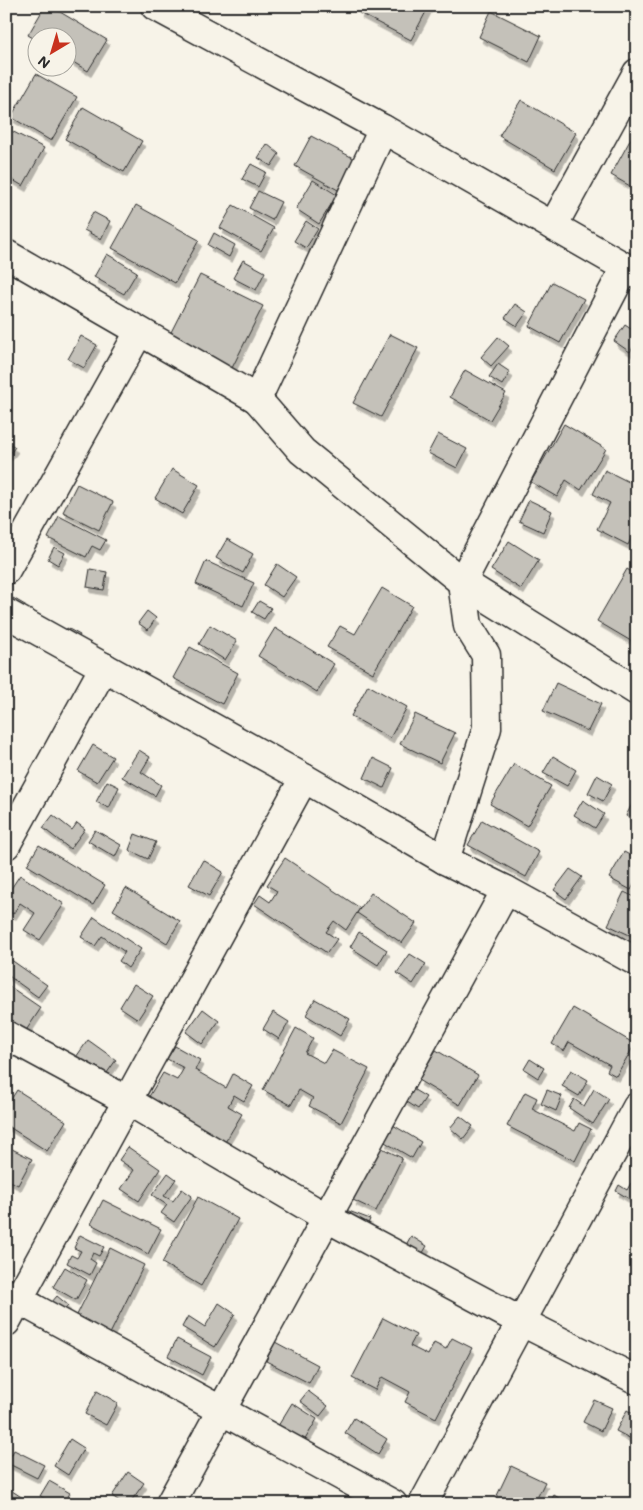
<svg xmlns="http://www.w3.org/2000/svg" width="643" height="1510" font-family="Mali,sans-serif">
	<defs>
		<filter id="shadow"><feDropShadow dx="3" dy="5.5" stdDeviation="0" flood-color="#0004"/></filter>
	</defs>
	<rect width="100%" height="100%" fill="#f7f3e8"/>
	<filter id="ink" filterUnits="userSpaceOnUse"><feTurbulence type="fractalNoise" baseFrequency=".02" numOctaves="2"/><feDisplacementMap in="SourceGraphic" scale="10" xChannelSelector="R" yChannelSelector="G"/><feConvolveMatrix kernelMatrix="1 2 1 2 8 2 1 2 1" color-interpolation-filters="sRGB"/></filter>
	<g filter="url(#ink)">
		<g fill="#c4c1b9" stroke="#2b2b2b" filter="url(#shadow)">
			<polygon points="45,6 50,6 107,40 88,71 68,59 68,38 38,38 38,41 28,35"/>
			<polygon points="362,6 429,6 411,40 359,13"/>
			<polygon points="491,11 541,36 529,62 479,37"/>
			<polygon points="36,74 77,97 51,141 11,117"/>
			<polygon points="521,100 576,133 555,169 499,136"/>
			<polygon points="83,107 142,141 124,172 65,139"/>
			<polygon points="6,128 44,148 23,186 6,176"/>
			<polygon points="634,133 637,135 637,190 611,175"/>
			<polygon points="311,136 355,159 338,190 295,166"/>
			<polygon points="267,144 279,154 271,166 258,158"/>
			<polygon points="251,164 266,172 258,187 242,179"/>
			<polygon points="313,180 337,195 319,224 296,209"/>
			<polygon points="258,191 281,202 272,220 249,208"/>
			<polygon points="136,205 199,240 175,283 112,248"/>
			<polygon points="233,205 274,228 261,251 220,228"/>
			<polygon points="93,212 110,221 101,239 84,230"/>
			<polygon points="306,221 318,229 306,248 294,241"/>
			<polygon points="214,233 235,245 229,257 208,245"/>
			<polygon points="107,254 137,272 124,294 94,277"/>
			<polygon points="243,260 265,272 256,290 233,278"/>
			<polygon points="200,275 263,306 229,374 166,342"/>
			<polygon points="552,282 584,299 560,343 529,326"/>
			<polygon points="515,304 527,312 517,326 505,318"/>
			<polygon points="625,325 637,333 637,341 630,352 614,341"/>
			<polygon points="390,334 418,348 381,417 353,403"/>
			<polygon points="81,336 97,345 84,368 68,359"/>
			<polygon points="498,337 509,346 491,366 481,357"/>
			<polygon points="498,364 510,372 502,385 489,377"/>
			<polygon points="465,370 506,393 490,420 450,397"/>
			<polygon points="564,424 606,449 581,490 566,480 557,497 531,482"/>
			<polygon points="438,434 467,449 457,468 428,453"/>
			<polygon points="6,441 15,447 9,455 6,454"/>
			<polygon points="172,469 199,485 182,514 155,498"/>
			<polygon points="605,470 637,486 637,527 628,545 597,529 610,503 593,494"/>
			<polygon points="77,484 113,502 99,530 63,512"/>
			<polygon points="529,500 552,511 543,532 519,521"/>
			<polygon points="59,516 106,540 100,550 92,546 86,557 48,538"/>
			<polygon points="227,539 253,554 243,573 216,558"/>
			<polygon points="509,541 539,560 521,589 491,570"/>
			<polygon points="54,547 65,553 58,565 48,559"/>
			<polygon points="206,561 254,583 243,606 196,584"/>
			<polygon points="277,564 296,577 282,597 264,585"/>
			<polygon points="90,569 107,572 104,590 87,587"/>
			<polygon points="627,569 637,575 636,644 597,621"/>
			<polygon points="382,588 412,606 373,673 327,647 340,626 355,634"/>
			<polygon points="13,598 25,605 20,614 8,607"/>
			<polygon points="259,601 271,608 264,619 252,612"/>
			<polygon points="147,611 156,618 148,630 138,623"/>
			<polygon points="210,625 237,641 225,660 199,644"/>
			<polygon points="67,628 80,635 74,647 61,640"/>
			<polygon points="275,628 334,664 317,692 258,656"/>
			<polygon points="190,647 238,673 222,704 173,678"/>
			<polygon points="556,683 601,704 588,731 543,711"/>
			<polygon points="368,685 407,707 390,738 351,716"/>
			<polygon points="415,714 455,733 440,763 400,744"/>
			<polygon points="93,745 113,757 97,782 78,771"/>
			<polygon points="139,750 150,757 141,772 161,785 155,796 122,777"/>
			<polygon points="553,756 576,770 567,786 543,773"/>
			<polygon points="373,758 393,768 384,788 364,778"/>
			<polygon points="514,764 551,786 527,826 490,804"/>
			<polygon points="597,775 612,784 603,801 588,793"/>
			<polygon points="107,781 119,787 109,808 96,802"/>
			<polygon points="637,794 637,822 626,816"/>
			<polygon points="583,800 604,814 595,828 574,815"/>
			<polygon points="53,815 72,830 77,823 85,829 70,849 43,828"/>
			<polygon points="482,820 539,852 526,877 468,845"/>
			<polygon points="95,830 121,845 115,857 88,841"/>
			<polygon points="135,834 156,842 148,859 129,850"/>
			<polygon points="39,845 105,885 93,905 27,865"/>
			<polygon points="624,852 637,859 637,879 631,890 609,878"/>
			<polygon points="285,858 360,908 346,930 334,921 326,932 337,939 327,953 254,904 260,895 270,902 277,891 267,885"/>
			<polygon points="203,860 223,872 209,896 189,885"/>
			<polygon points="570,869 582,877 566,899 554,890"/>
			<polygon points="20,875 64,904 40,940 24,930 35,913 20,903 13,914 6,909 6,896"/>
			<polygon points="126,888 180,921 167,943 113,910"/>
			<polygon points="624,892 637,898 636,938 608,925"/>
			<polygon points="371,893 416,923 402,943 357,913"/>
			<polygon points="94,917 141,949 128,968 119,961 125,952 102,936 95,946 81,937"/>
			<polygon points="359,932 387,950 378,965 350,947"/>
			<polygon points="410,954 426,964 413,984 397,973"/>
			<polygon points="7,957 47,985 38,997 6,974"/>
			<polygon points="6,984 41,1008 21,1038 6,1028"/>
			<polygon points="134,984 153,996 138,1019 120,1007"/>
			<polygon points="315,999 350,1019 340,1036 306,1015"/>
			<polygon points="573,1008 635,1044 616,1076 607,1071 610,1065 569,1042 564,1051 552,1044"/>
			<polygon points="203,1009 219,1021 202,1044 186,1032"/>
			<polygon points="273,1012 289,1022 279,1039 263,1029"/>
			<polygon points="296,1028 313,1038 305,1053 324,1063 332,1050 369,1069 341,1123 309,1106 313,1098 299,1090 291,1105 263,1090"/>
			<polygon points="88,1040 116,1060 102,1080 74,1060"/>
			<polygon points="175,1046 200,1060 195,1070 226,1088 233,1074 253,1086 244,1101 234,1095 228,1106 242,1114 224,1144 147,1100 163,1073 177,1080 184,1068 167,1059"/>
			<polygon points="436,1050 478,1075 460,1105 418,1080"/>
			<polygon points="530,1059 544,1068 538,1078 524,1069"/>
			<polygon points="571,1070 588,1080 579,1096 562,1086"/>
			<polygon points="411,1088 426,1097 418,1109 404,1100"/>
			<polygon points="594,1089 609,1099 593,1124 569,1108 574,1099 584,1106"/>
			<polygon points="17,1090 66,1121 47,1151 6,1125 6,1107"/>
			<polygon points="547,1090 562,1096 556,1111 541,1104"/>
			<polygon points="525,1092 537,1098 532,1109 575,1131 579,1123 591,1129 575,1161 507,1126"/>
			<polygon points="460,1116 473,1126 463,1139 450,1128"/>
			<polygon points="393,1125 421,1142 412,1158 383,1141"/>
			<polygon points="6,1146 32,1159 18,1185 6,1179"/>
			<polygon points="128,1147 160,1169 139,1201 121,1189 134,1170 119,1160"/>
			<polygon points="380,1147 402,1158 376,1211 353,1200"/>
			<polygon points="168,1173 176,1179 164,1196 173,1201 182,1189 192,1196 174,1222 161,1213 167,1205 152,1195"/>
			<polygon points="631,1183 637,1186 637,1194 633,1201 616,1191 619,1185 627,1190"/>
			<polygon points="198,1197 238,1219 201,1286 162,1263"/>
			<polygon points="103,1200 161,1229 148,1254 91,1224"/>
			<polygon points="346,1210 370,1219 365,1232 341,1222"/>
			<polygon points="80,1235 104,1247 99,1256 93,1253 90,1259 96,1263 90,1275 67,1263 71,1255 77,1258 81,1251 74,1248"/>
			<polygon points="411,1236 427,1246 418,1261 402,1252"/>
			<polygon points="110,1248 144,1265 109,1336 75,1319"/>
			<polygon points="65,1267 87,1280 76,1300 53,1287"/>
			<polygon points="40,1294 51,1303 57,1296 68,1305 58,1317 36,1300"/>
			<polygon points="219,1303 235,1314 215,1347 182,1327 188,1316 205,1327"/>
			<polygon points="383,1318 416,1335 410,1346 428,1355 434,1343 446,1349 452,1338 472,1348 436,1418 405,1402 410,1392 382,1377 375,1390 352,1378"/>
			<polygon points="177,1339 211,1357 202,1375 168,1356"/>
			<polygon points="275,1342 318,1365 309,1383 266,1361"/>
			<polygon points="97,1391 118,1403 106,1425 85,1414"/>
			<polygon points="308,1391 328,1406 320,1416 300,1401"/>
			<polygon points="594,1400 612,1408 601,1431 583,1422"/>
			<polygon points="292,1403 317,1419 303,1443 278,1426"/>
			<polygon points="627,1410 637,1416 637,1442 616,1431"/>
			<polygon points="354,1418 387,1439 378,1454 345,1433"/>
			<polygon points="70,1439 84,1448 68,1475 54,1466"/>
			<polygon points="14,1450 44,1465 37,1478 7,1463"/>
			<polygon points="511,1466 545,1482 534,1504 523,1504 512,1498 510,1504 493,1504"/>
			<polygon points="128,1472 144,1483 129,1504 124,1504 112,1496"/>
			<polygon points="49,1481 70,1493 64,1504 54,1504 40,1496"/>
			<polygon points="9,1489 26,1500 24,1504 6,1504 6,1494"/>
			<polygon points="554,1495 568,1504 549,1504"/>
		</g>
		<g fill="none" stroke-linecap="round" stroke-linejoin="round">
			<g stroke="#2b2b2b" stroke-width="31">
				<g id="street">
					<polyline points="155,6 383,129 637,274"/>
					<polyline points="383,129 257,399 302,451 462,582 637,691"/>
					<polyline points="553,226 637,73"/>
					<polyline points="6,254 257,399"/>
					<polyline points="6,570 139,332"/>
					<polyline points="6,845 104,667"/>
					<polyline points="445,860 487,728 486,655 468,626 462,582 625,268"/>
					<polyline points="6,1035 128,1101 327,1218 522,1322 637,1380"/>
					<polyline points="6,1293 393,1504"/>
					<polyline points="6,1322 304,778"/>
					<polyline points="170,1504 506,890"/>
					<polyline points="423,1504 637,1107"/>
				</g>
			</g>
			<g stroke="#2b2b2b" stroke-width="31">
				<polyline id="secondary" points="6,613 304,778 445,860 506,890 637,962"/>
			</g>
			<use href="#street" stroke="#f7f3e8" stroke-width="28"/>
			<use href="#secondary" stroke="#f7f3e8" stroke-width="28"/>
		</g>
	</g>
	<rect width="643" height="1510" fill="none" stroke="#f7f3e8" stroke-width="25"/>
	<rect x="12" y="12" width="618" height="1485" fill="none" stroke="#2b2b2b" stroke-width="2" filter="url(#ink)"/>
	<g transform="translate(52 52) rotate(218)"><circle r="24" fill="#f7f3e8" stroke="#a5a39c"/>
	<path d="M0-4L9 19L0 12L-9 19Z" fill="#c8321e"/>
	<text y="-8" font-size="14" font-weight="bold" text-anchor="middle" fill="#2b2b2b">N</text>
	</g>
</svg>
